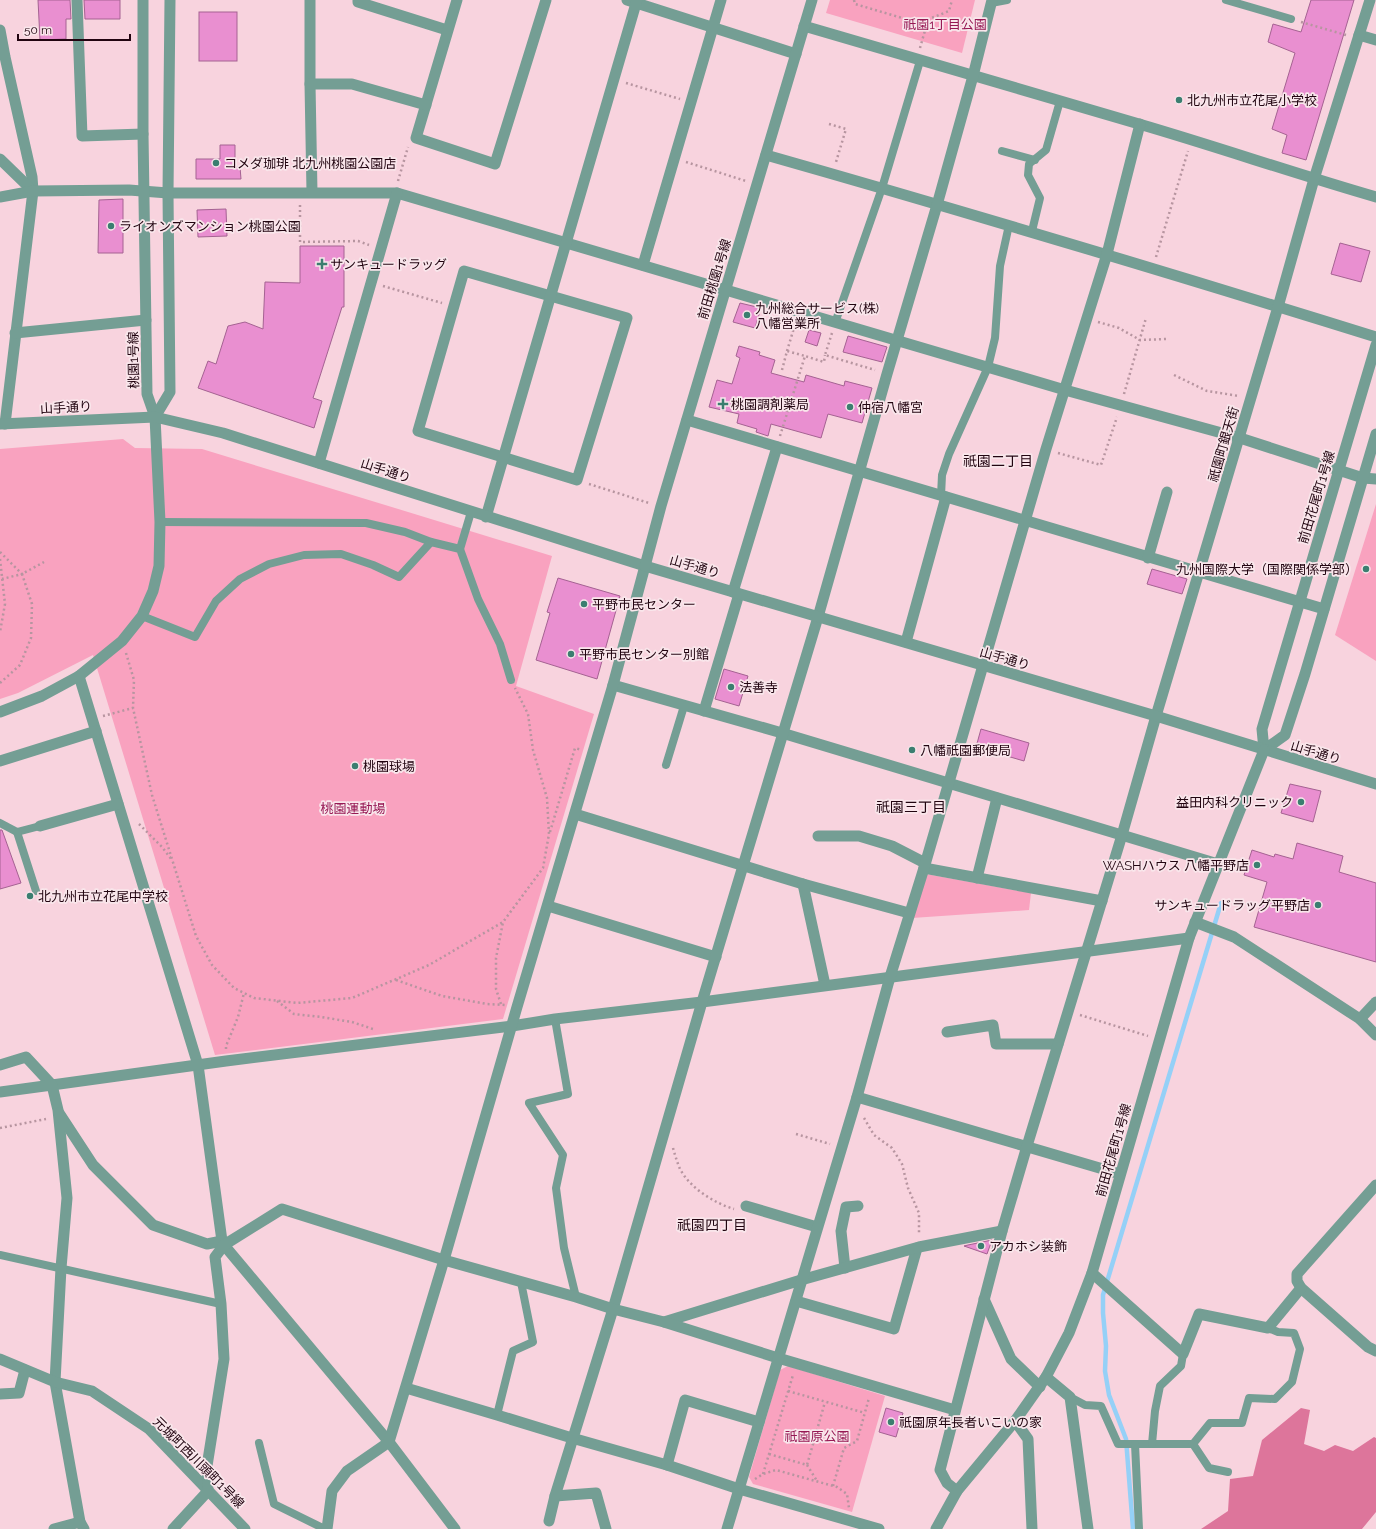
<svg xmlns="http://www.w3.org/2000/svg" width="1376" height="1529" font-family="Raleway,'Noto Sans JP',sans-serif">
	<rect width="100%" height="100%" fill="#f8d3de"/>
	<g fill="#f9a2bf">
		<polygon points="830,0 975,0 962,53 826,13"/>
		<polygon points="123,439 135,448 202,449 552,556 516,686 594,714 503,1019 215,1055 93,655 18,693 0,699 0,449"/>
		<polygon points="1376,504 1376,661 1335,635"/>
		<polygon points="926,874 1031,893 1029,910 912,918"/>
		<polygon points="788,1366 885,1396 852,1512 753,1484 749,1477 780,1370"/>
	</g>
	<polygon fill="#dd759b" points="1301,1408 1310,1410 1304,1444 1324,1451 1335,1445 1353,1451 1374,1437 1376,1438 1376,1512 1362,1529 1201,1529 1228,1511 1230,1479 1253,1476 1262,1440"/>
	<g fill="none" stroke-linecap="round" stroke-linejoin="round">
		<polyline stroke="#95d0f7" stroke-width="4.5" points="1133,1529 1126,1439 1109,1395 1105,1371 1106,1346 1103,1313 1103,1295 1221,903"/>
	</g>
	<g fill="#e98fd0" stroke="#a56292">
		<polygon points="38,0 70,0 71,19 66,19 66,39 40,40"/>
		<polygon points="84,0 120,0 120,19 85,19"/>
		<polygon points="1311,0 1354,0 1306,160 1282,153 1287,135 1272,129 1295,53 1268,42 1273,24 1301,32"/>
		<rect x="199" y="12" width="38" height="49"/>
		<polygon points="220,145 235,145 235,167 240,167 241,179 196,179 196,159 220,159"/>
		<polygon points="123,199 123,253 98,253 99,200"/>
		<polygon points="226,209 227,236 198,237 197,210"/>
		<polygon points="1340,243 1370,251 1361,282 1331,274"/>
		<polygon points="300,246 344,246 344,307 342,307 313,398 322,401 314,428 198,388 208,361 216,364 228,326 245,322 263,329 265,282 300,283"/>
		<polygon points="740,303 761,308 755,328 733,322"/>
		<polygon points="809,330 821,333 817,346 805,342"/>
		<polygon points="848,336 887,347 882,362 843,352"/>
		<polygon points="739,346 760,352 759,355 775,360 771,373 804,382 806,375 844,386 845,381 872,388 862,423 828,414 821,438 771,424 768,436 756,432 757,429 737,423 739,414 709,407 717,380 732,384 740,358 736,356"/>
		<polygon points="1152,569 1187,579 1182,594 1147,584"/>
		<polygon points="558,578 620,596 597,679 536,660 550,613 547,612"/>
		<polygon points="724,669 748,676 739,706 715,699"/>
		<polygon points="981,729 1029,743 1024,761 976,747"/>
		<polygon points="1290,784 1321,791 1313,822 1281,813"/>
		<polygon points="0,830 2,830 21,883 0,889"/>
		<polygon points="1297,843 1343,856 1339,872 1376,883 1376,962 1254,927 1267,882 1244,875 1252,850 1274,857 1275,854 1293,859"/>
		<polygon points="992,1240 987,1254 964,1246 968,1245"/>
		<polygon points="886,1408 903,1413 896,1437 879,1432"/>
	</g>
	<g fill="none" stroke-linecap="round" stroke-linejoin="round">
		<g stroke="#b795a0" stroke-width="2.5" stroke-dasharray="2 3" stroke-linecap="butt">
			<polyline points="854,0 855,4 919,23 949,11 952,0"/>
			<polyline points="1301,22 1346,35"/>
			<polyline points="920,48 928,20"/>
			<polyline points="626,83 680,99"/>
			<polyline points="829,124 846,129 836,162"/>
			<polyline points="686,162 746,181"/>
			<polyline points="398,181 408,147"/>
			<polyline points="300,205 300,242 358,241 369,245"/>
			<polyline points="1156,257 1188,151"/>
			<polyline points="383,286 442,303"/>
			<polyline points="1098,322 1119,328 1140,340 1166,339"/>
			<polyline points="832,333 825,355 875,370"/>
			<polyline points="787,351 794,328"/>
			<polyline points="782,370 787,351 805,356"/>
			<polyline points="1174,375 1207,391 1239,396"/>
			<polyline points="1124,394 1146,318"/>
			<polyline points="780,436 805,356 824,362 825,355"/>
			<polyline points="1058,453 1101,465 1117,417"/>
			<polyline points="589,484 649,503"/>
			<polyline points="0,552 22,574 2,579"/>
			<polyline points="0,559 5,604 0,632"/>
			<polyline points="126,653 134,680 133,708 152,795 196,936 212,965 234,988 254,998 297,1003 352,998 429,965 503,922 543,868 549,834 547,798 533,750 528,714 515,688"/>
			<polyline points="0,683 20,665 31,638 32,604 22,574 44,562"/>
			<polyline points="103,716 133,708"/>
			<polyline points="139,824 162,847 172,860"/>
			<polyline points="550,832 575,748 582,750"/>
			<polyline points="396,980 442,996 487,1004 505,1005"/>
			<polyline points="277,1001 294,1014 321,1017 352,1022 373,1029"/>
			<polyline points="501,1004 496,989 496,958 503,922"/>
			<polyline points="1080,1015 1148,1036"/>
			<polyline points="226,1049 226,1046 238,1017 244,993"/>
			<polyline points="864,1118 874,1135 892,1148 902,1164 908,1188 919,1213 919,1235"/>
			<polyline points="0,1128 46,1119"/>
			<polyline points="796,1134 830,1144"/>
			<path d="M673,1148C675,1155 677,1162 680,1169C690,1188 714,1203 734,1209"/>
			<polyline points="788,1391 865,1413"/>
			<polyline points="769,1454 807,1465 825,1402"/>
			<polyline points="807,1465 817,1481"/>
			<polyline points="763,1474 793,1375"/>
			<polyline points="755,1479 763,1474 776,1470 837,1487 847,1494 849,1508"/>
			<polyline points="833,1486 844,1448 857,1441 869,1398"/>
		</g>
		<g stroke="#749e94" stroke-width="8">
			<polyline points="1226,0 1291,19"/>
			<polyline points="991,3 1007,0"/>
			<polyline points="1002,151 1035,160"/>
			<polyline points="1032,231 1040,198 1028,175 1029,164 1046,150 1060,101"/>
			<polyline points="835,323 882,188 920,61"/>
			<polyline points="941,496 942,475 949,454 988,367 995,338 1000,266 1009,225"/>
			<polyline points="160,522 366,523 405,532 431,542 460,549 478,599 500,644 511,680"/>
			<polyline points="460,549 471,512"/>
			<polyline points="142,616 195,637 216,601 240,579 269,564 304,555 341,554 373,565 399,577 431,542"/>
			<polyline points="666,765 684,706"/>
			<polyline points="0,823 17,832 40,826"/>
			<polyline points="17,832 36,891"/>
			<polyline points="555,1019 568,1094 529,1103 563,1155 556,1188 564,1248 576,1297"/>
			<polyline points="0,1255 221,1304"/>
			<polyline points="1070,1397 1085,1405 1101,1406 1118,1444 1193,1444 1210,1423 1242,1423 1249,1398 1275,1399 1292,1382 1300,1349 1294,1333 1278,1332 1268,1328"/>
			<polyline points="497,1415 513,1351 533,1342 521,1282"/>
			<polyline points="259,1443 274,1504 325,1529"/>
			<polyline points="1135,1444 1139,1529"/>
			<polyline points="1152,1444 1155,1411 1160,1386 1181,1366 1183,1354"/>
			<polyline points="1193,1444 1209,1468 1228,1472"/>
		</g>
		<g stroke="#749e94" stroke-width="11">
			<polyline points="77,0 82,136 143,134"/>
			<polyline points="310,0 310,84 312,192"/>
			<polyline points="358,0 358,2 447,30"/>
			<polyline points="457,0 416,138 495,164 546,0"/>
			<polyline points="627,0 796,54"/>
			<path d="M804,26C915,59 1027,91 1139,124C1218,147 1296,174 1376,197"/>
			<polyline points="0,30 5,57 32,177 33,191"/>
			<polyline points="1359,35 1376,40"/>
			<polyline points="310,84 352,84 426,105"/>
			<path d="M766,155C970,213 1173,274 1376,337"/>
			<polyline points="0,159 33,191 5,424"/>
			<polyline points="0,197 33,191 129,190 168,193 397,193 1065,390 1240,438 1363,478 1376,479"/>
			<polyline points="643,265 721,0"/>
			<polygon points="464,271 627,318 577,480 418,431"/>
			<polyline points="15,333 146,320"/>
			<polyline points="687,420 1324,609"/>
			<polyline points="319,463 397,193"/>
			<polyline points="486,517 637,0"/>
			<polyline points="1148,558 1167,492"/>
			<polyline points="733,592 777,447"/>
			<polyline points="906,642 946,497"/>
			<polyline points="79,676 198,1065 222,1241 224,1245 389,1442 455,1529"/>
			<polyline points="613,685 782,733 1218,864"/>
			<polyline points="704,711 739,594"/>
			<polyline points="0,712 42,696 79,676 122,641 142,616 153,591 159,566 160,522 155,417"/>
			<polyline points="0,761 96,731"/>
			<polyline points="575,814 803,884 909,913"/>
			<polyline points="40,826 118,804"/>
			<polyline points="818,836 859,836 892,846 925,863"/>
			<polyline points="924,868 1102,901"/>
			<polyline points="977,878 997,798"/>
			<polyline points="803,884 825,985"/>
			<polyline points="548,906 716,957"/>
			<polyline points="1195,922 1234,937 1360,1019 1376,1035"/>
			<polyline points="947,1032 993,1025 996,1044 1058,1044"/>
			<polyline points="0,1065 26,1057 52,1085 226,1061 512,1026 555,1019 702,1002 1189,938"/>
			<polyline points="0,1092 52,1085 58,1110 67,1198 61,1268 55,1382 80,1522 84,1529"/>
			<polyline points="857,1097 1120,1174"/>
			<polyline points="59,1113 93,1165 153,1225 207,1244 222,1241"/>
			<polyline points="1376,1185 1297,1274 1297,1281 1301,1288 1368,1347 1376,1351"/>
			<polyline points="746,1206 817,1227"/>
			<polyline points="845,1268 841,1231 846,1207 858,1206"/>
			<polyline points="1092,1273 1183,1354 1199,1314 1268,1328 1301,1288"/>
			<polyline points="984,1299 1011,1359 1040,1387"/>
			<polyline points="796,1301 894,1329 917,1248"/>
			<polyline points="664,1322 801,1280 919,1247 1002,1231"/>
			<polyline points="0,1359 55,1382 92,1391 149,1429 245,1529"/>
			<polyline points="1046,1377 1070,1397 1088,1529"/>
			<polyline points="406,1388 497,1415 572,1438 667,1465 739,1489 879,1529"/>
			<polyline points="0,1394 19,1393 25,1370"/>
			<polyline points="1015,1421 1028,1439 1032,1529"/>
			<polyline points="667,1465 685,1400 759,1422"/>
			<polyline points="957,1491 947,1483 940,1470 1002,1231 1027,1146 1122,835 1156,716 1278,307 1314,179 1370,0"/>
			<polyline points="555,1496 596,1493 606,1529"/>
			<polyline points="549,1521 555,1496 613,1309 702,1002 818,617 887,374 937,205 973,76 992,0"/>
			<polyline points="54,1529 80,1522"/>
			<polyline points="173,1529 208,1491 207,1466 224,1359 221,1304 215,1257 224,1245 282,1209 444,1260 576,1297 613,1309 664,1322 778,1358 955,1410"/>
			<polyline points="327,1529 332,1491 347,1471 389,1442 444,1260 517,1007 613,685 645,566"/>
			<polyline points="727,1529 857,1097 890,977 924,868 1046,449 1107,254 1140,124"/>
		</g>
		<g stroke="#749e94" stroke-width="11">
			<polyline points="143,0 143,134 147,394 155,417"/>
			<polyline points="1376,345 1262,729 1264,750 1285,735 1305,674 1376,434"/>
			<polyline points="155,417 170,392 168,193 170,0"/>
			<polyline points="0,424 155,417 223,433 645,566 1156,716 1376,784"/>
			<polyline points="645,566 661,506 812,0"/>
			<polyline points="1360,1019 1376,1002"/>
			<polyline points="936,1529 957,1491 1015,1421 1046,1377 1069,1333 1092,1273 1189,938 1264,750"/>
		</g>
	</g>
	<g fill="#3b7e70" stroke="#f9e6eb" stroke-width="1.5">
		<circle cx="1179" cy="100" r="4"/>
		<circle cx="216" cy="163" r="4"/>
		<circle cx="111" cy="226" r="4"/>
		<path d="M320 258h4v4h4v4h-4v4h-4v-4h-4v-4h4z"/>
		<circle cx="747" cy="315" r="4"/>
		<path d="M721 398h4v4h4v4h-4v4h-4v-4h-4v-4h4z"/>
		<circle cx="850" cy="407" r="4"/>
		<circle cx="1366" cy="569" r="4"/>
		<circle cx="584" cy="604" r="4"/>
		<circle cx="571" cy="654" r="4"/>
		<circle cx="731" cy="687" r="4"/>
		<circle cx="912" cy="750" r="4"/>
		<circle cx="355" cy="766" r="4"/>
		<circle cx="1301" cy="802" r="4"/>
		<circle cx="1257" cy="865" r="4"/>
		<circle cx="30" cy="896" r="4"/>
		<circle cx="1318" cy="905" r="4"/>
		<circle cx="981" cy="1246" r="4"/>
		<circle cx="891" cy="1422" r="4"/>
	</g>
	<g text-anchor="middle" stroke-width="3.5" stroke-linejoin="round" paint-order="stroke">
		<g font-size="13" fill="#961854" stroke="#f9e6eb">
			<text x="945" y="29">祇園1丁目公園</text>
			<text x="353" y="813">桃園運動場</text>
			<text x="817" y="1441">祇園原公園</text>
		</g>
		<g font-size="13" fill="#210410" stroke="#f9e6eb" text-anchor="start">
			<text x="1187" y="105">北九州市立花尾小学校</text>
			<text x="224" y="168">コメダ珈琲 北九州桃園公園店</text>
			<text x="119" y="231">ライオンズマンション桃園公園</text>
			<text x="330" y="269">サンキュードラッグ</text>
			<text x="755" y="313">九州総合サービス(株)<tspan x="755" dy="15">八幡営業所</tspan></text>
			<text x="731" y="409">桃園調剤薬局</text>
			<text x="858" y="412">仲宿八幡宮</text>
			<text x="1358" y="574" text-anchor="end">九州国際大学（国際関係学部）</text>
			<text x="592" y="609">平野市民センター</text>
			<text x="579" y="659">平野市民センター別館</text>
			<text x="739" y="692">法善寺</text>
			<text x="920" y="755">八幡祇園郵便局</text>
			<text x="363" y="771">桃園球場</text>
			<text x="1293" y="807" text-anchor="end">益田内科クリニック</text>
			<text x="1249" y="870" text-anchor="end">WASHハウス 八幡平野店</text>
			<text x="38" y="901">北九州市立花尾中学校</text>
			<text x="1310" y="910" text-anchor="end">サンキュードラッグ平野店</text>
			<text x="989" y="1251">アカホシ装飾</text>
			<text x="899" y="1427">祇園原年長者いこいの家</text>
		</g>
		<g font-size="13" fill="#210410" stroke="#f9e6eb">
			<text transform="translate(714 279) rotate(-73)" y="5">前田桃園1号線</text>
			<text transform="translate(133 360) rotate(-91)" y="5">桃園1号線</text>
			<text transform="translate(66 407) rotate(-3)" y="5">山手通り</text>
			<text transform="translate(1223 444) rotate(-74)" y="5">祇園町銀天街</text>
			<text transform="translate(386 470) rotate(18)" y="5">山手通り</text>
			<text transform="translate(1316 497) rotate(-73)" y="5">前田花尾町1号線</text>
			<text transform="translate(695 566) rotate(16)" y="5">山手通り</text>
			<text transform="translate(1005 658) rotate(16)" y="5">山手通り</text>
			<text transform="translate(1316 752) rotate(17)" y="5">山手通り</text>
			<text transform="translate(1113 1150) rotate(-74)" y="5">前田花尾町1号線</text>
			<text transform="translate(199 1462) rotate(45)" y="5">元城町西川頭町1号線</text>
		</g>
		<g font-size="14" fill="#210410" stroke="#f9e6eb">
			<text x="998" y="466">祇園二丁目</text>
			<text x="911" y="812">祇園三丁目</text>
			<text x="712" y="1230">祇園四丁目</text>
		</g>
	</g>
	<path d="M18 34v6h112v-6" fill="none" stroke="#210410" stroke-width="2"/>
	<text x="24" y="34" font-size="12" fill="#210410" stroke="#f9e6eb" stroke-width="3" paint-order="stroke">50 m</text>
</svg>
